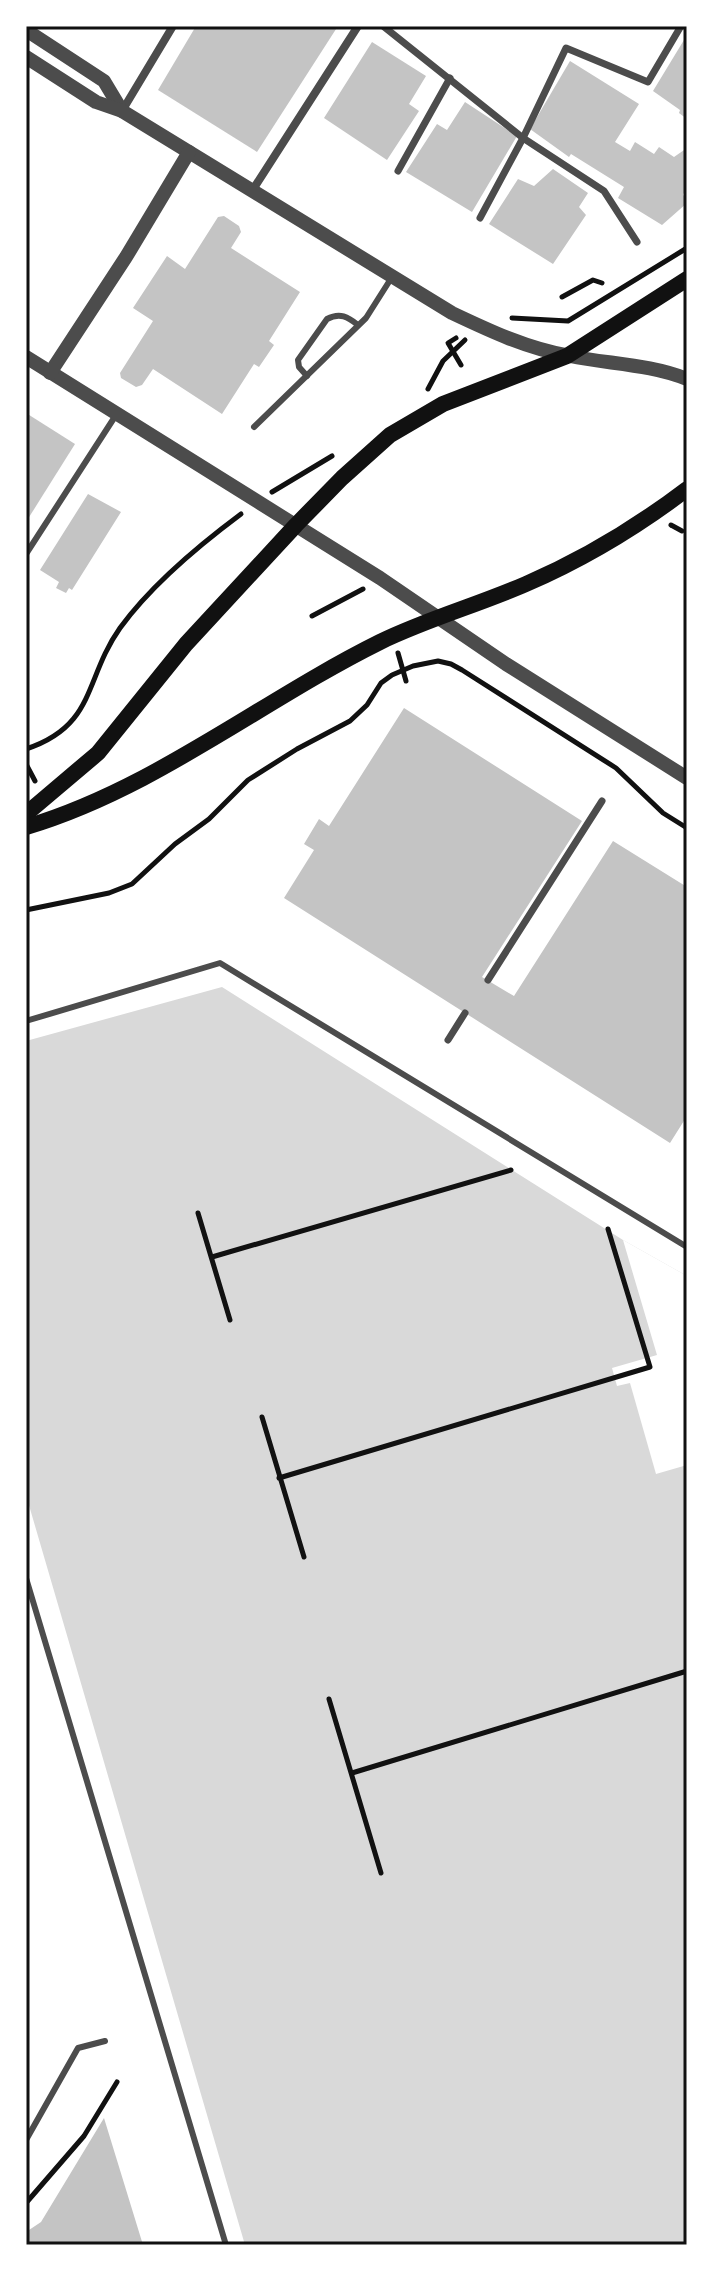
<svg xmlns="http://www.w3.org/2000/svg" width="713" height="2271" font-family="'DejaVu Sans',sans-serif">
	<rect width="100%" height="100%" fill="#fff"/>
	<polygon fill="#d9d9d9" points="222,987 623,1240 687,1276 687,2245 245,2245 26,1495 26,1041"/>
	<polygon fill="#fff" points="623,1240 687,1276 687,1465 656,1474 630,1383 617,1386 612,1368 657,1355"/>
	<g fill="#c4c4c4">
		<polygon points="196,26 338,26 257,152 158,90"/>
		<polygon points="687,35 687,119 679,113 680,110 653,91"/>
		<polygon points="372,42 426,76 409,104 419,111 387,160 324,118"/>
		<polygon points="570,61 639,104 615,142 630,151 635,142 654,154 659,147 674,157 687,148 687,191 683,194 687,203 662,225 618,198 624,187 571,154 569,157 530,129"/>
		<polygon points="465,102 517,136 472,212 406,172 437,124 447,130"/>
		<polygon points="553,169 588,193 579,207 586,215 553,264 489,224 518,179 534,186"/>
		<polygon points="224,216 239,226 241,232 231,248 300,292 269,341 274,345 259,367 254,364 222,414 153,369 142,385 136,387 121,378 120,373 153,321 133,308 167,256 185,269 218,217"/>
		<polygon points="26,413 75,444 26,522"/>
		<polygon points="88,494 121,512 72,590 69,588 66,593 56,588 59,582 40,570"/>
		<polygon points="404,708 582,821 482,977 514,996 613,841 687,887 687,1116 670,1143 284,898 314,850 304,844 319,819 329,826"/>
		<polygon points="104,2118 143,2245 26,2245 26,2232 41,2222"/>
	</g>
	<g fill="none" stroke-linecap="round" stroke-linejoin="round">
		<g stroke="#111" stroke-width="5">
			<polyline points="562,297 593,280 602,283"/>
			<polyline points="512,318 568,321 687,248"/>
			<polyline points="456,338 448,343 461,365"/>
			<polyline points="428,389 443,361 465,340"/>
			<polyline points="272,492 332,456"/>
			<polyline points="671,525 682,531"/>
			<polyline points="312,616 363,589"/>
			<polyline points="398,653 406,681"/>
			<path d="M26,749C96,726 84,679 120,628C152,584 198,546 241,514"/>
			<polyline points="26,764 35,781"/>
			<polyline points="26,910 109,893 132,884 175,844 209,819 248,780 297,749 350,721 367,705 381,683 392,675 413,666 438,661 451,664 462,670 616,768 663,813 687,828"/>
			<polyline points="198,1213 230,1320"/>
			<polyline points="212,1257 511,1170"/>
			<polyline points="262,1417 304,1557"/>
			<polyline points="279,1478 650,1367 608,1229"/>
			<polyline points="329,1699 381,1873"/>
			<polyline points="352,1773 687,1671"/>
			<polyline points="26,2203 84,2136 117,2082"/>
		</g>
		<g stroke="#4c4c4c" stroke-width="6">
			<path d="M307,376L299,367L298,360L327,319C340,312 348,317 358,325"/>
			<polyline points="254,427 366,318 392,277"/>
			<polyline points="26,554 116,415"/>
			<polyline points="26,1021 220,963 687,1247"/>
			<polyline points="26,1578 226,2245"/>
			<polyline points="26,2140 78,2048 105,2041"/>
		</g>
		<g stroke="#4c4c4c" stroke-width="7">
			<polyline points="383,26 523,138 604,191 637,242"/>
			<polyline points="398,171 450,78"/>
			<polyline points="480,218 523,138 566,48 648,82 681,26"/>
			<polyline points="488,980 602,801"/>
			<polyline points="448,1040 465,1013"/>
		</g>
		<g stroke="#4c4c4c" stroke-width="8">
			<polyline points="122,111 173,26"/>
			<polyline points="252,191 358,26"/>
		</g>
		<g stroke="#4c4c4c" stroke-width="14">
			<polyline points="26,30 104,81 122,111"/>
			<path d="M26,57L96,102L122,111L452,313C490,331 528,349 570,356C608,364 650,364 687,379"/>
			<polyline points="26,357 380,578 506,664 687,778"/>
			<polyline points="50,373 126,257 189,152"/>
		</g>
		<g stroke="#111" stroke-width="16">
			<polyline points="26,814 98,753 186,644 296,525 342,478 390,435 443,404 567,356 687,279"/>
			<path d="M26,827C154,789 261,701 380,642C427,619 478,605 526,584C584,559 637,527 687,489"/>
		</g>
	</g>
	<rect width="713" height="2271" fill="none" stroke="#ffffff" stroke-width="56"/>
	<rect x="28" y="28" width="657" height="2215" fill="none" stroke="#111" stroke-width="3"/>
</svg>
